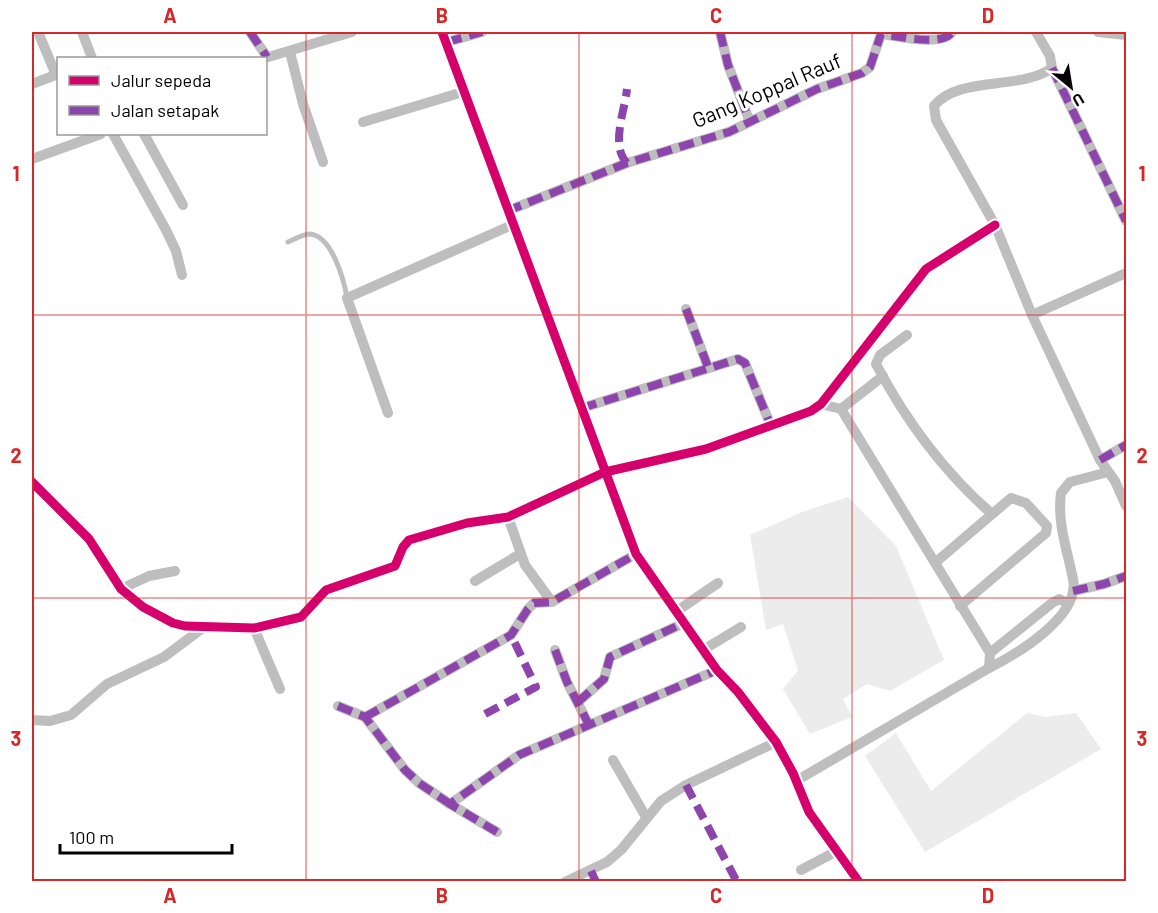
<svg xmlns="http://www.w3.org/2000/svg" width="1158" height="913" font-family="Barlow,sans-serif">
	<rect width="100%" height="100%" fill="#fff"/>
	<g fill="#ececec">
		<polygon points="848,497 896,546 944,660 890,691 867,684 843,699 852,717 810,734 783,689 798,670 783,624 766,630 750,535 802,512"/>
		<polygon points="1027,713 1046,717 1076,713 1101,749 925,852 865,756 896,733 931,791"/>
	</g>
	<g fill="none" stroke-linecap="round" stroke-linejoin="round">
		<path stroke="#bebebe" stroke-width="5" d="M288,242C295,239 303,234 310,234C332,236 344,280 347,298"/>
		<g stroke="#bebebe" stroke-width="10">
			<polyline points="38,32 56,75"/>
			<polyline points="82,32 92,58"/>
			<polyline points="250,32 267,57"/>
			<polyline points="442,32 636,554 717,670 738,692 776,742 793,773 809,812 859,882"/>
			<polyline points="720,32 728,65 750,122"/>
			<path d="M1036,32L1050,56L1052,68C1020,91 959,75 934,106L936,120L995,225L1032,315L1126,273"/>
			<polyline points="1098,32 1126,35"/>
			<polyline points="447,42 482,32"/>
			<polyline points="290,52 303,104 323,162"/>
			<polyline points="265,58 352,32"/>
			<polyline points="1052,68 1126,221"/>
			<polyline points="32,84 58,74"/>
			<polyline points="363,122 463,92"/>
			<polyline points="113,134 166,230 176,251 182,275"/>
			<polyline points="144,134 183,205"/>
			<polyline points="32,159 101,134"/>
			<path d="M507,211L627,163L729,132L817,89L862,73L870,67L881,34C898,36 943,47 952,32"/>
			<polyline points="686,309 708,367"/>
			<polyline points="1032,315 1100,460 1115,481 1126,506"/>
			<path d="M907,335L880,355L876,364C905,419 945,473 992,514"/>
			<polyline points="582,408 738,359 745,363 771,426"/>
			<polyline points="841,409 883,376"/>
			<polyline points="388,413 347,298 512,225"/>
			<polyline points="1100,460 1126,445"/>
			<polyline points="32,482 89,539 121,589 143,607 173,623 185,626 254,628 301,617 326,590 395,566 403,547 409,540 467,523 508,517 605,472 706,449 811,411 821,404 926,269 995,225"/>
			<polyline points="508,517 525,565 552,602"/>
			<polyline points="936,562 1011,498 1026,503 1047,526 1046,533 960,606"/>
			<polyline points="475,581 520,554"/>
			<polyline points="121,589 149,576 175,571"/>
			<polyline points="1073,591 1104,584 1126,576"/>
			<polyline points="677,611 718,583"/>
			<polyline points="254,628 280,689"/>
			<polyline points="555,650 567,682 589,725"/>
			<polyline points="703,650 741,627"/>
			<polyline points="990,653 1052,603 1059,599 1067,603"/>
			<path d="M989,668C1017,654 1081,616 1073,579C1067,549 1057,523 1061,493L1070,482L1108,472"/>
			<polyline points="578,702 604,679 610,657 684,623"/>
			<polyline points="338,706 365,717 405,770 419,783 450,804"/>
			<polyline points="365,717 511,635 528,609 534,603 552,602 636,554"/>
			<polyline points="32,720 50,721 71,715 107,684 164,657 204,627"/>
			<polyline points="613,760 646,817"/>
			<polyline points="796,781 989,668 990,653 841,409 821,404"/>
			<polyline points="497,832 450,804 519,755 717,670"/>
			<polyline points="801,870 837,851"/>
			<polyline points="565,882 607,862 621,850 661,801 686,785 776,742"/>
		</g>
		<g stroke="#8e44ad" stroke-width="8" stroke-dasharray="15 8" stroke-linecap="butt">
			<polyline points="250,32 267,57"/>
			<polyline points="720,32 728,65 750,122"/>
			<polyline points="447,42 482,32"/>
			<polyline points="1052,68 1126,221"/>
			<path d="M627,163C610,146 625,110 627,89"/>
			<path d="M507,211L627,163L729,132L817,89L862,73L870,67L881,34C898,36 943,47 952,32"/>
			<polyline points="686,309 708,367"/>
			<polyline points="582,408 738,359 745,363 771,426"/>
			<polyline points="1100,460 1126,445"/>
			<polyline points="1073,591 1104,584 1126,576"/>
			<polyline points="555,650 567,682 589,725"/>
			<polyline points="578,702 604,679 610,657 684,623"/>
			<polyline points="338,706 365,717 405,770 419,783 450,804"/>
			<polyline points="485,714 536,687 511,635"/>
			<polyline points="365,717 511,635 528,609 534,603 552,602 636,554"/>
			<polyline points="686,785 737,882"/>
			<polyline points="497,832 450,804 519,755 717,670"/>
			<polyline points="591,871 596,882"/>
		</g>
		<g stroke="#fff" stroke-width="13">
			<g id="cycleway">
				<polyline points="442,32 636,554 717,670 738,692 776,742 793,773 809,812 859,882"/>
				<polyline points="32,482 89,539 121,589 143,607 173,623 185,626 254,628 301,617 326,590 395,566 403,547 409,540 467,523 508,517 605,472 706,449 811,411 821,404 926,269 995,225"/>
			</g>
		</g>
		<use href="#cycleway" stroke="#d6006c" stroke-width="9"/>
	</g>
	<path fill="none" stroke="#d62828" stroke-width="1.5" stroke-opacity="0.55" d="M306,32V882M579,32V882M852,32V882M32,315H1126M32,598H1126"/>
	<g text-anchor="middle" stroke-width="6" stroke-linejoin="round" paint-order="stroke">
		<g font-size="21" fill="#000" stroke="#fff">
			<text transform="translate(767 91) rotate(-23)" y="7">Gang Koppal Rauf</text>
		</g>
	</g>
	<rect width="1158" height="913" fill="none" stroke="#ffffff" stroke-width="66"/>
	<rect x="57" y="57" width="210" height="78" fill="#ffffff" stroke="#999999" stroke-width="1.5"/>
	<rect x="69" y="76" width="30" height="9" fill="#d6006c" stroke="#999999" stroke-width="1.5"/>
	<text x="111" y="87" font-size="18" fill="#000000">Jalur sepeda</text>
	<rect x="69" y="106" width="30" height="9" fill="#8e44ad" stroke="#999999" stroke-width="1.5"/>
	<text x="111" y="117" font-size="18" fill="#000000">Jalan setapak</text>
	<g transform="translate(1071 87) rotate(150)" stroke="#ffffff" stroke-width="4.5" paint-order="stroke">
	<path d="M0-4.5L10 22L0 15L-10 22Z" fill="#000000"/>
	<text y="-9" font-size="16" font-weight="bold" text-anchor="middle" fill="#000000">U</text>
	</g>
	<path d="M60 844v9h172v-9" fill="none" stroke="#000000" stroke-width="3"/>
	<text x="69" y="844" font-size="18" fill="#000000" stroke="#ffffff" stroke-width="4.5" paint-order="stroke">100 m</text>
	<rect x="33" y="33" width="1092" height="847" fill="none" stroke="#d62828" stroke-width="2"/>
	<g font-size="20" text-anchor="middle" font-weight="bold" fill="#d62828">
		<text x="170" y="23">A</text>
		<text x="442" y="23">B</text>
		<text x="716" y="23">C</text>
		<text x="988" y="23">D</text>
		<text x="16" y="181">1</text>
		<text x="1142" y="181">1</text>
		<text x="16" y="463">2</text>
		<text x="1142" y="463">2</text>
		<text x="16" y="746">3</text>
		<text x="1142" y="746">3</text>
		<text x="170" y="903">A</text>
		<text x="442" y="903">B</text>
		<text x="716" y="903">C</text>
		<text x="988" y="903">D</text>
	</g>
</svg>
